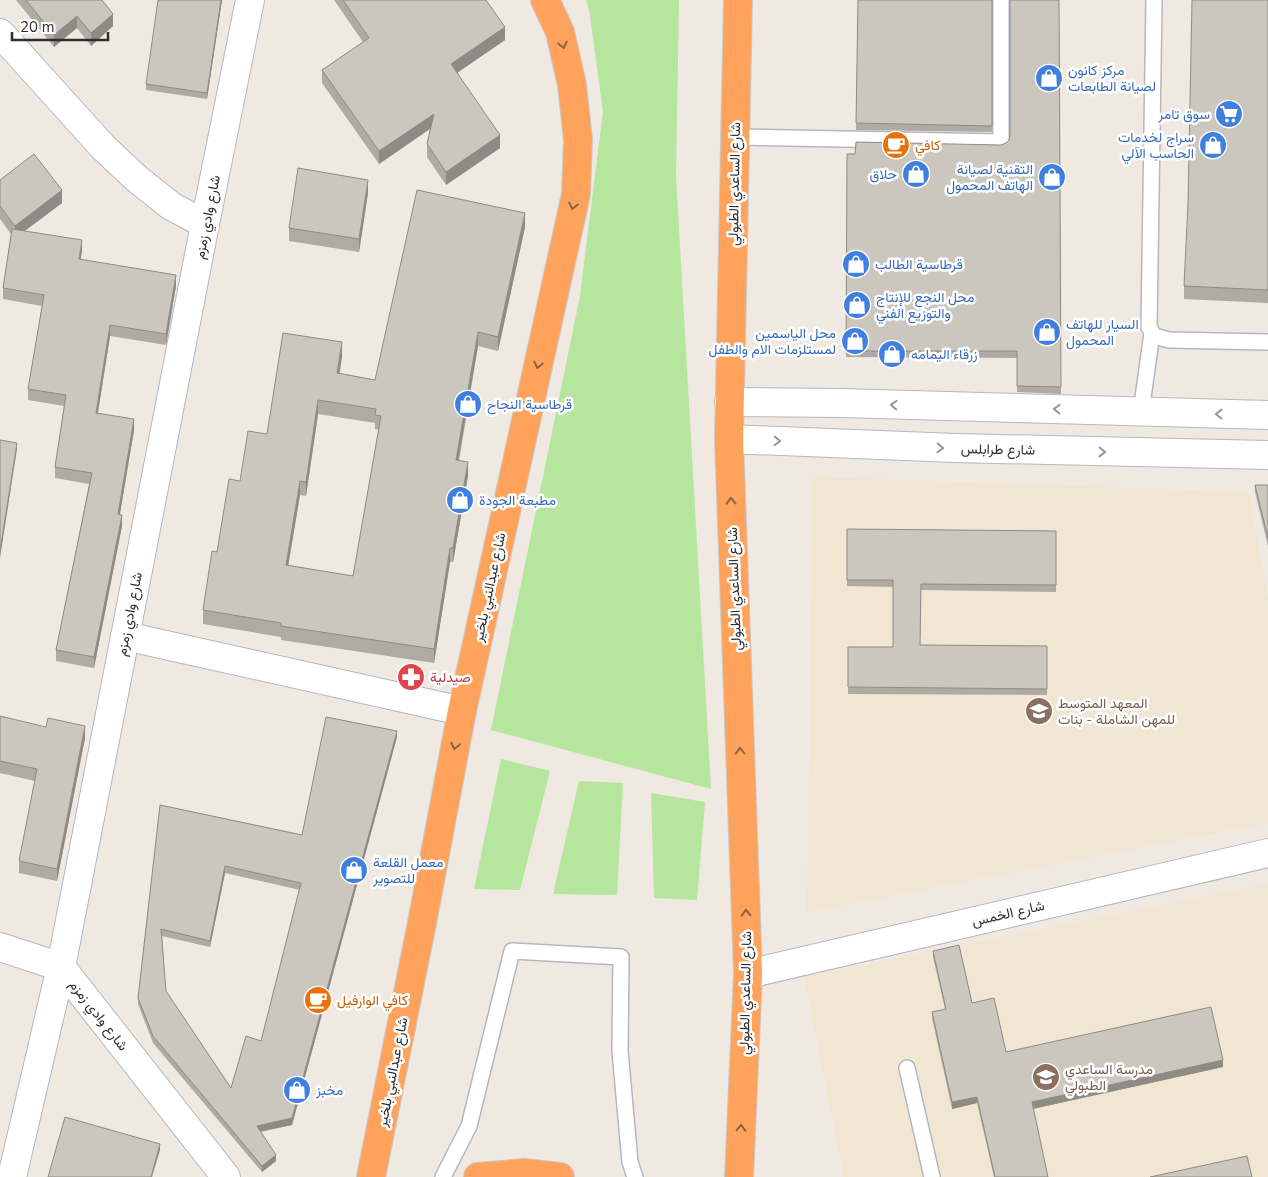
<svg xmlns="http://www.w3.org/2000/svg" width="1268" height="1177" font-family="'Nunito Sans',Vazirmatn,sans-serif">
	<rect width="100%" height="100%" fill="#efe9e1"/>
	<g fill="#f0e6d1">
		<polygon points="813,477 1248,492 1268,599 1268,823 807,912"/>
		<polygon points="1268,884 1268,1177 844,1177 804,977"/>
	</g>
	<g fill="#b6e59e">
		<polygon points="586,0 679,0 676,176 711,789 491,730 580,296 603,112 589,9"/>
		<polygon points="501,759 550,771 520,890 474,889"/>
		<polygon points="579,781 623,783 617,895 553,894"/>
		<polygon points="651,793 705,802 697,900 654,898"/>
	</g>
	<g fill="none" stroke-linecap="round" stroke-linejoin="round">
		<g stroke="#b4b7c1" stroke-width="18">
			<g id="lane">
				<polyline points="1154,0 1149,327 1154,336 1169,340 1268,342"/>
				<polyline points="735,137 1001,142 1001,0"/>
				<polyline points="1141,412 1152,333"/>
				<polyline points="907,1068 932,1177"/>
				<polyline points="443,1177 469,1126 512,951 621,957 620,1051 630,1162 635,1177"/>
			</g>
		</g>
		<g stroke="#b4b7c1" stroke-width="30">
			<g id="street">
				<polyline points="0,33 103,147 136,178 171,206 205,224"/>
				<polyline points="125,636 462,711"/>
				<polyline points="0,947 61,967 12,1177"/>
				<polyline points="748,974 1268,853"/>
			</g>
		</g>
		<g stroke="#b4b7c1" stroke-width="30">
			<g id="secondary">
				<polyline points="729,402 841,403 1268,415"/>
				<polyline points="729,439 955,448 1268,455"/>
				<polyline points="226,1177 61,967 205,224 250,0"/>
			</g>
		</g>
		<g stroke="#c9c9c9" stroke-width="30">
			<g id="highway">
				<polyline points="738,0 729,439 748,974 739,1177"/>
				<polyline points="371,1177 422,923 462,711 576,194 578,140 572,85 560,32 545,0"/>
				<polyline points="478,1177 524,1173 560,1177"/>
			</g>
		</g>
		<use href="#lane" stroke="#fff" stroke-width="15"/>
		<use href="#street" stroke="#fff" stroke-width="28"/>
		<use href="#secondary" stroke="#fff" stroke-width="28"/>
		<use href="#highway" stroke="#ffa35c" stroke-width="28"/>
	</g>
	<g fill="#afaba4" fill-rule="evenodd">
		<polygon points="16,0 102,0 113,26 91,46 77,28 54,47"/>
		<polygon points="222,0 207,99 146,90 146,84"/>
		<polygon points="334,0 486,0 505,40 457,73 500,148 446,185 427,157 427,144 430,129 379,164 322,83 322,70 363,42"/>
		<polygon points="858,0 992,0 992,132 856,130"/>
		<polygon points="1059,0 1061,394 1017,392 1017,358 846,357 847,154 1001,145 1006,143 1009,140"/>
		<polygon points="1268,0 1268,303 1184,299 1184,286"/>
		<polygon points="0,180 62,203 25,231 82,251 80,259 176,286 166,345 110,336 98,413 134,430 120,514 122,526 94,668 56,661 56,650 89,484 55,478 55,467 64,406 28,400 28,389 42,306 3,299 3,288 11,234 0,219"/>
		<polygon points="368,193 359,252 289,241 289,228"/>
		<path d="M525,227L498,351L478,346L459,461L468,476L453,562H450L434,663L281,640V637L203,624V610L217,552L240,481L267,434L342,356L340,373L375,380ZM318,414L375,423V429L379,430L353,576L288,566L300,495L306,496Z"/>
		<polygon points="1255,485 1268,485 1268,546 1255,492"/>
		<polygon points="847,529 1056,531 1056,592 921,590 920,645 1047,646 1047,695 848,694 848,647 893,647 893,587 847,586"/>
		<polygon points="0,716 85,738 57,881 19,873 19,861 35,781 0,773"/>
		<path d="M397,737L292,1125L261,1132L276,1161L262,1172L153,1043L138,1004V998L160,805L302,835ZM225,873L300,890L261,1041L231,1088L166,991L162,936L210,947Z"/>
		<polygon points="933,951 972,1003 1006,1052 1223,1067 1033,1109 1048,1177 994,1177 977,1103 952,1109 932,1018 932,1012 945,1009 933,957"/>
	</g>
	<g fill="#8e8b86">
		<polygon points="221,0 222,0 207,99 207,93"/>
		<polygon points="113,14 113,26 91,46 91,33"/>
		<polygon points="77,16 77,28 54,47 54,35"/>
		<polygon points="505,27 505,40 451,77 451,64"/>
		<polygon points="434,114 434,126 379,164 379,151"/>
		<polygon points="500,135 500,148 446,185 446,172"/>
		<polygon points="368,180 368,193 359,252 359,239"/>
		<polygon points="62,190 62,203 15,238 15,226"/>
		<polygon points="525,213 525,227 498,351 498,337"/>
		<polygon points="82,240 82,251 79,270 79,259"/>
		<polygon points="176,275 176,286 166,345 166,334"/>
		<polygon points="110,325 110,336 96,424 96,413"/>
		<polygon points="478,332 478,346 456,474 456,460"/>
		<polygon points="342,342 342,356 337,387 337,373"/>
		<polygon points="318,400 318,414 306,496 306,482"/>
		<polygon points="134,419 134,430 118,525 118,514"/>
		<polygon points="17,443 17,449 0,558 0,551"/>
		<polygon points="468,462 468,476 453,562 453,548"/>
		<polygon points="300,481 300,495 286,579 286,565"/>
		<polygon points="122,515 122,526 94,668 94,657"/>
		<polygon points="450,548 450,562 434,663 434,649"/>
		<polygon points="85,726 85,738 57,881 57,869"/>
		<polygon points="397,731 397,737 292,1125 257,1132 257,1126"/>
		<polygon points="225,866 225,873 210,947 210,941"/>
		<polygon points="1223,1060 1223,1067 1032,1109 1032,1102"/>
		<polygon points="977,1097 977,1103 952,1109 952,1102"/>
		<polygon points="160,1144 160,1150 152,1177 151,1177"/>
		<polygon points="276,1155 276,1161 262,1172 262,1166"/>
	</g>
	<g fill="#cbc7bf" stroke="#8e8b86" fill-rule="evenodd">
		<polygon points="26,0 102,0 113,14 91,33 77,16 54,35"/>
		<polygon points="158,0 221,0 207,93 146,84"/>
		<polygon points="343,0 486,0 505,27 451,64 500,135 446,172 427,144 434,114 379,151 322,70 369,38"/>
		<polygon points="858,0 992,0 992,126 856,123"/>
		<polygon points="1010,0 1059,0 1061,387 1017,386 1017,351 846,351 847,154 855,154 856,142 1001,145 1006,143 1009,140 1010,136"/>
		<polygon points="1192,0 1268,0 1268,290 1184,286 1188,204"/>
		<polygon points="34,154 62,190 15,226 0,206 0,180"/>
		<polygon points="298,168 368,180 359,239 289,228"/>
		<path d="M417,190L525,213L498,337L478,332L456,460L468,462L453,548H450L434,649L281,626V623L203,610L212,551L217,552L229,479L240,481L248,431L267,434L283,333L342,342L337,373L375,380ZM318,400L376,409L375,415L381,416L353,576L286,565L300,481L306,482Z"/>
		<polygon points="12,229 82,240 79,259 176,275 166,334 110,325 96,413 134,419 118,514 122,515 94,657 56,650 92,473 55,467 66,395 28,389 44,295 3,288"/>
		<polygon points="0,440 17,443 0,551"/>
		<polygon points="1255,485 1268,485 1268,538"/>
		<polygon points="847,529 1056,531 1056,585 921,584 920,645 1047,646 1047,689 848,687 848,647 893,647 893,580 847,580"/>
		<polygon points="0,716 46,727 48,718 85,726 57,869 19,861 37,769 0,761"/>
		<path d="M326,717L397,731L292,1118L257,1126L276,1155L262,1166L153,1036L138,998L160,805L302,835ZM225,866L301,883L261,1041L246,1036L231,1088L166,991L161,929L210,941Z"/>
		<polygon points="959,945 972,1003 994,998 1006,1052 1211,1007 1223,1060 1032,1102 1048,1177 995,1177 977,1097 952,1102 932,1012 946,1009 933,951"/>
		<polygon points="65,1117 160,1144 151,1177 48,1177"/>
		<polygon points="1247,1156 1252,1177 1150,1177"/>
	</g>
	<defs><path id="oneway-chevron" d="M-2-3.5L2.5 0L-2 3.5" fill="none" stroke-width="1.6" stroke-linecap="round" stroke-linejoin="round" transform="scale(1.25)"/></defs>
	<g stroke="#8c6343">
		<use href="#oneway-chevron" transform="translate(563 45) rotate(77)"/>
		<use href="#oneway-chevron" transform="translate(573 206) rotate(102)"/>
		<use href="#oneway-chevron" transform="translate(538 365) rotate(102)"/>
		<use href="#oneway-chevron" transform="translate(731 501) rotate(-92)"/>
		<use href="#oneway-chevron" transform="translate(455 746) rotate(101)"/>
		<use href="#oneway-chevron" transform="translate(740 751) rotate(-92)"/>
		<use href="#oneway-chevron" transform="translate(746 913) rotate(-92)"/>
		<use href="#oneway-chevron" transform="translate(741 1128) rotate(-88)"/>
	</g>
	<g stroke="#969696">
		<use href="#oneway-chevron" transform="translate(894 405) rotate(-178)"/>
		<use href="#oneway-chevron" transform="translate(1057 409) rotate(-178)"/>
		<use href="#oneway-chevron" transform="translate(1219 414) rotate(-179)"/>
		<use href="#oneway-chevron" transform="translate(777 441) rotate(2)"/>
		<use href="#oneway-chevron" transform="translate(940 448) rotate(2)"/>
		<use href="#oneway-chevron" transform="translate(1102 452) rotate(1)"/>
	</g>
	<defs>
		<g id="shop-disc" transform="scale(1.4375)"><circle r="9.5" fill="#3f7fe0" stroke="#fff"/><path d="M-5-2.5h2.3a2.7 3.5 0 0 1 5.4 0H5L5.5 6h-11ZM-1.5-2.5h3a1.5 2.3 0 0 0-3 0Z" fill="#fff"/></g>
		<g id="supermarket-disc" transform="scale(1.4375)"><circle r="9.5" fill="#3f7fe0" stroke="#fff"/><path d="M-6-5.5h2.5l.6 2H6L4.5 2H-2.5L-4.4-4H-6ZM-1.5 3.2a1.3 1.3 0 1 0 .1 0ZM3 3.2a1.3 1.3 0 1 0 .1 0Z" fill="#fff"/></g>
		<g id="cafe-disc" transform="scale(1.4375)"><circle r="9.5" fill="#e8710a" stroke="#fff"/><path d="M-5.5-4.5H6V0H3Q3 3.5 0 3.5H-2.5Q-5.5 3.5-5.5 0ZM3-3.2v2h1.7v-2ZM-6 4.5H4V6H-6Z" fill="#fff"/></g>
		<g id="pharmacy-disc" transform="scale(1.4375)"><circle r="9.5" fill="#e0444e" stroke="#fff"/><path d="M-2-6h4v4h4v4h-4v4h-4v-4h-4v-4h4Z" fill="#fff"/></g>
		<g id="university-disc" transform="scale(1.4375)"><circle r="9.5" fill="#8d6e63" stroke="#fff"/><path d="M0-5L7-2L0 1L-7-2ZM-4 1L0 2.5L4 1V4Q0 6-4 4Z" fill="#fff"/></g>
		<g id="school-disc" transform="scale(1.4375)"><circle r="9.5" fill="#8d6e63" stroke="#fff"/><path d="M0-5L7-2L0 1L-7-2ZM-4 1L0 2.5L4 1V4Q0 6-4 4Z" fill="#fff"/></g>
	</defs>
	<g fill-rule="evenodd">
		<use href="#shop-disc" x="1049" y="78"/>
		<use href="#supermarket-disc" x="1229" y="114"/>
		<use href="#cafe-disc" x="896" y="145"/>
		<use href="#shop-disc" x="1213" y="145"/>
		<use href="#shop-disc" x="916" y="174"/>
		<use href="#shop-disc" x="1052" y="177"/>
		<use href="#shop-disc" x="856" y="264"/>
		<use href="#shop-disc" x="857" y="305"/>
		<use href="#shop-disc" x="1047" y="332"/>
		<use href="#shop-disc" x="855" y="341"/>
		<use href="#shop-disc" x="892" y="354"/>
		<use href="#shop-disc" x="468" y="404"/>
		<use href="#shop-disc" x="460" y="500"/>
		<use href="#pharmacy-disc" x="411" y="677"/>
		<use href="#university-disc" x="1039" y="711"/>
		<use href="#shop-disc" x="354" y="870"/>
		<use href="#cafe-disc" x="318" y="1000"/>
		<use href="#school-disc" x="1046" y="1077"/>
		<use href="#shop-disc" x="297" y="1090"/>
	</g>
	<g text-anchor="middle" stroke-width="5" stroke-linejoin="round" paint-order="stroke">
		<g font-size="14" fill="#366cbe" stroke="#fff" text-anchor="start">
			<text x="1068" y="75">مركز كانون<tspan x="1068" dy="16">لصيانة الطابعات</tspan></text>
			<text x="1210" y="119" text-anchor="end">سوق تامر</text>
			<text x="1194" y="142" text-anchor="end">سراج لخدمات<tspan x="1194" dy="16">الحاسب الآلي</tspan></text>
			<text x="1033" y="174" text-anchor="end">التقنية لصيانة<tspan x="1033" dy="16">الهاتف المحمول</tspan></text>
			<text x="897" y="179" text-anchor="end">حلاق</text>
			<text x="875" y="269">قرطاسية الطالب</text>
			<text x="876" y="302">محل النجع للإنتاج<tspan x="876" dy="16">والتوزيع الفني</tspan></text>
			<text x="1066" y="329">السيار للهاتف<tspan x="1066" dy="16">المحمول</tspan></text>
			<text x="836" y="338" text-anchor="end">محل الياسمين<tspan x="836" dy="16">لمستلزمات الام والطفل</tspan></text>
			<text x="911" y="359">زرقاء اليمامه</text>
			<text x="487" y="409">قرطاسية النجاح</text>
			<text x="479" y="505">مطبعة الجودة</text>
			<text x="373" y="867">معمل القلعة<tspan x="373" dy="16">للتصوير</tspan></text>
			<text x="316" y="1095">مخبز</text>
		</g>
		<g font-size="14" fill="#c56008" stroke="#fff" text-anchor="start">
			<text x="915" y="150">كافي</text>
			<text x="337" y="1005">كافي الوارفيل</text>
		</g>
		<g font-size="14" fill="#2e2e2e" stroke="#fff">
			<text transform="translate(734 184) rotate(-89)" y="5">شارع الساعدي الطبولي</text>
			<text transform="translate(207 217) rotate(-79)" y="5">شارع وادي زمزم</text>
			<text transform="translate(998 449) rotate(1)" y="5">شارع طرابلس</text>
			<text transform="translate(489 587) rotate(-78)" y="5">شارع عبدالنبي بلخير</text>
			<text transform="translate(734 589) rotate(-92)" y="5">شارع الساعدي الطبولي</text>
			<text transform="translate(129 614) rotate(-79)" y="5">شارع وادي زمزم</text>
			<text transform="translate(1008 913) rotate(-13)" y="5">شارع الخمس</text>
			<text transform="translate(745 993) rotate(-89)" y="5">شارع الساعدي الطبولي</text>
			<text transform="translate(99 1015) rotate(52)" y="5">شارع وادي زمزم</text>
			<text transform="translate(392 1072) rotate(-79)" y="5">شارع عبدالنبي بلخير</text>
		</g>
		<g font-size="14" fill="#be3a42" stroke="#fff" text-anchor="start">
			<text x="430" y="682">صيدلية</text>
		</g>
		<g font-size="14" fill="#785e54" stroke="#fff" text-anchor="start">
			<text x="1058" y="708">المعهد المتوسط<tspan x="1058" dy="16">للمهن الشاملة - بنات</tspan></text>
			<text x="1065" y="1074">مدرسة الساعدي<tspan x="1065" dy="16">الطبولي</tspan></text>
		</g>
	</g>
	<path d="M12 32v8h96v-8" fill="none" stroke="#2e2e2e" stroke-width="2.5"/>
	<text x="20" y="32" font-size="15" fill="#2e2e2e" stroke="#ffffff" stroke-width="4" paint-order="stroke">20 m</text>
</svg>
